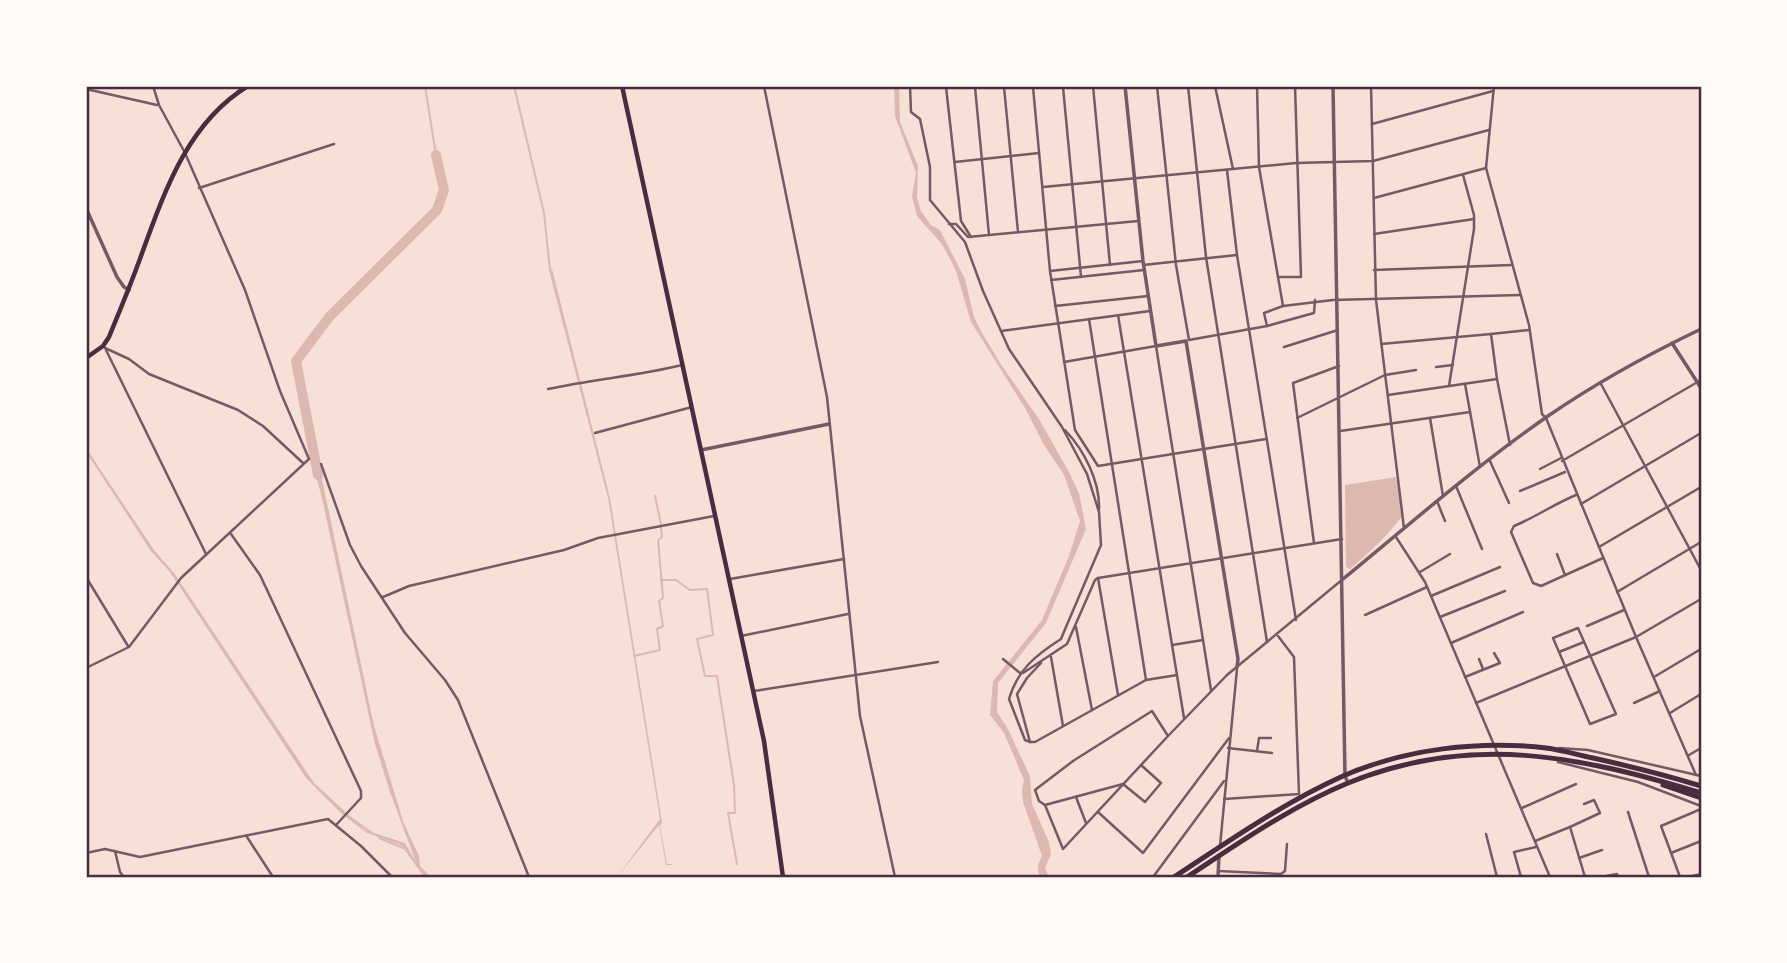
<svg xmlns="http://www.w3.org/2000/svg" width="1787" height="963" font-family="Commissioner,sans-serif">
	<rect width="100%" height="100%" fill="#f7e1d7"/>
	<g fill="#dcb8b0">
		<path d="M894,86H899L900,122L918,166L917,198L921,211L931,225L940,230L965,279L974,317L981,331L1000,363L1039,419L1069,472L1079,493L1086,529L1046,623L998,683L997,712L1007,727L1030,776L1032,804L1049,842L1051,854L1045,868L1049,877H1040C1036,870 1038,863 1042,856L1023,802L1022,790L1024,780L1004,733L990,715L993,681L1042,620L1069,556L1080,521L1064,475L1044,445L1025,408L971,322L956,271L949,257L941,243L917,216L912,196L916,173L895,116Z"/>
		<polygon points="552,269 610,498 662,822 660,826 667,864 672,864 674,877 672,865 666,865 659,825 617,877 660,819 608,498 549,270"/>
		<polygon points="86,448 154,550 174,573 314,783 365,830 405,843 416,862 390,792 375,744 322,498 313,464 319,465 374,726 404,824 419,856 420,866 431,877 425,877 422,874 401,845 367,833 341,813 306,778 170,572 151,551 86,452"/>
		<path d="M1396,477L1403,515C1388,535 1370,552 1350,569L1346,567L1345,485Z"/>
	</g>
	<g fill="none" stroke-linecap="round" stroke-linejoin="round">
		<g stroke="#dcb8b0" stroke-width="2">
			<polyline points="425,86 436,155"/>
			<polyline points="514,86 544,213 550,270"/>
			<polyline points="655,496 661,524"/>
			<polyline points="661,580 676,580 690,590 707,589 713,635 697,639 705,676 717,676 734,785 735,813 728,813 737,864"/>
			<polyline points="634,656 660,650 657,629 663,626 659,601 663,598 658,540 662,537 661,528"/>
			<polyline points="351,818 372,833"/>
			<polyline points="379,838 403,848"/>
		</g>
		<polyline stroke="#dcb8b0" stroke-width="10" points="318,475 296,361 330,316 437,210 444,190 436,155"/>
		<g stroke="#755966" stroke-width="2.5">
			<polyline points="764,86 827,397 860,716 895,877"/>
			<path d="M910,86L911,112L920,119L930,167V200L965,242L983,291L1009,349L1062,427L1087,474L1099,512L1101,545L1063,634L1061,639C1036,655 1018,669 1009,699L1025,740L1030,742"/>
			<polyline points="1093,86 1110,265"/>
			<polyline points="1157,86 1176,265 1189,340"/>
			<polyline points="1188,86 1206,257 1267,642"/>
			<polyline points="1215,86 1233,169"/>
			<polyline points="1257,86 1259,167 1283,306 1333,300 1520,295"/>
			<polyline points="1371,86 1376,300 1404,528"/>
			<polyline points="1494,86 1486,168 1529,325 1542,414 1546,418 1636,637 1696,775"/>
			<polyline points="975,87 989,235"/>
			<polyline points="1004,87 1018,232"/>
			<polyline points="1033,87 1050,271 1075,430 1098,466 1266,439"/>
			<polyline points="1063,87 1081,277"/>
			<polyline points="86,89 157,105"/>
			<polyline points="1372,124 1493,91"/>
			<polyline points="955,162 1039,153"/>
			<polyline points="1227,170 1237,255 1296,620"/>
			<polyline points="1043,187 1296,163 1373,161 1489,130"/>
			<polyline points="199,188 334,144"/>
			<polyline points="1374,198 1486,168"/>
			<polyline points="949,224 956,224 968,237 1138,221"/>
			<polyline points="1374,234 1474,219"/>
			<polyline points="971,237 961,221 946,87 1080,86"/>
			<polyline points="1143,265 1237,255"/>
			<polyline points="1374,270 1511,265"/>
			<polyline points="1050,271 1143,261"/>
			<polyline points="1278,277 1301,277 1295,86"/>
			<polyline points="1051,280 1144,270"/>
			<polyline points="1055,306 1148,296"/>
			<polyline points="1118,315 1184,718"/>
			<polyline points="1089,319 1146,680"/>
			<polyline points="1267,326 1264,313 1283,306"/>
			<polyline points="1001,331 1150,311"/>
			<polyline points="1189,340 1267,326 1314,313 1315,300"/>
			<polyline points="1381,344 1491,334"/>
			<polyline points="1284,347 1338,330"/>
			<polyline points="105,348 129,359 149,374 238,410 263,426 303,463"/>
			<polyline points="106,350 206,554"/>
			<polyline points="1064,362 1156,346 1211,690"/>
			<polyline points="1436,367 1453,365"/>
			<polyline points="1497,379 1510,445"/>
			<polyline points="1465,384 1480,467"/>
			<polyline points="1601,384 1701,570"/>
			<polyline points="1449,386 1474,229 1474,215 1463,175"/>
			<path d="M548,389C593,379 638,376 682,365"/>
			<polyline points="1388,395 1497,379 1491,334 1529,330"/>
			<polyline points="1297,418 1385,375 1416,370"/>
			<polyline points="1430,418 1443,496"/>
			<path d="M1065,430C1084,450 1100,481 1099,509"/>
			<polyline points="1340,431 1470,412"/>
			<polyline points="595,433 692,407"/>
			<polyline points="1490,461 1509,503"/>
			<polyline points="1562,461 1701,380"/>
			<polyline points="321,464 350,545 361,566 405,633 445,680 458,700 529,877"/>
			<polyline points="1540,469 1561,458"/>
			<polyline points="1456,486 1482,549"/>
			<polyline points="1520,491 1565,472"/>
			<path d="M1576,495C1554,504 1536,517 1514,526L1511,532L1533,583L1541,586L1603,558"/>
			<polyline points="1437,501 1445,521"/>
			<polyline points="1581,504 1701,433"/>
			<polyline points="231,534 260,575 361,791 361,798 336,825"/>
			<polyline points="1396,537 1425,582 1550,877"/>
			<polyline points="1314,543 1293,383 1339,366"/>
			<polyline points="1599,547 1701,487"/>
			<polyline points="1557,554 1565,575"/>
			<polyline points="1420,572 1450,554"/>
			<polyline points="86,577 128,646"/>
			<polyline points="1098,578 1118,695"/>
			<polyline points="730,579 844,559"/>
			<polyline points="1617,592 1701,542"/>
			<polyline points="1431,596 1500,567"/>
			<polyline points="383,597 409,586 564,550 598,538 714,516"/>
			<polyline points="1365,615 1427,587"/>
			<polyline points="1440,617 1505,591"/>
			<polyline points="1587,626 1624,610"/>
			<polyline points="1076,627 1092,710"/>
			<polygon points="1578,628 1616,714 1590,724 1553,638"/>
			<polyline points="741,636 848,614"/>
			<polyline points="1451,643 1523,612"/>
			<polyline points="1172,645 1203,640"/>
			<polyline points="1559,652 1584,642"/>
			<polyline points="1051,657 1063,726"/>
			<polyline points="1003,659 1020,673 1023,673 1067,644 1095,580 1098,578 1342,539"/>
			<polyline points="1479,659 1483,669"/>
			<polyline points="1041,663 1027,678 1017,694 1030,742 1035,742 1146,680 1177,675"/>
			<polyline points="86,668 129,647 181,578 309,459 280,391 245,290 185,153 159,105 153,86"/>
			<polyline points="1465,677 1500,663 1494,653"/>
			<polyline points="1654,677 1701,649"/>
			<polyline points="754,691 938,662"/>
			<polyline points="1476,703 1636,637 1701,599"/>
			<polyline points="1634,703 1660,691"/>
			<polyline points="1670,713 1701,694"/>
			<polyline points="1168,736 1063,849 1045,805 1039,801 1035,790 1073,761 1152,711 1168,736 1227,675 1343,579"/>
			<polyline points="1228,748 1272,753"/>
			<polyline points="1559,748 1588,750 1701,776"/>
			<polyline points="1257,751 1259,738 1271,738"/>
			<polyline points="1689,755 1701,748"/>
			<polyline points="1558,762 1638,782 1701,806"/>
			<polyline points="1076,797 1086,823"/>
			<polyline points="1224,799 1299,794 1294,657 1278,636"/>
			<polyline points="1045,805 1123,784 1145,802 1161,783 1141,765"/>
			<polyline points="1522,808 1576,784"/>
			<polyline points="1098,812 1143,853 1229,738"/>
			<polyline points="1628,812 1649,877"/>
			<polyline points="1570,827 1600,813 1594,800 1584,804"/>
			<polyline points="1486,834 1497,877"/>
			<polyline points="247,837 273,877"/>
			<polyline points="1535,841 1570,827 1585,877"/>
			<polyline points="1220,846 1237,669"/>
			<polyline points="115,851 120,872 124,877"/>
			<polyline points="86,853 105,849 140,857 328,819 361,846 392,877"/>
			<polyline points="1671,853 1701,841"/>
			<polyline points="1579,858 1602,850"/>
			<polyline points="1218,871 1281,874 1285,871 1287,844"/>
			<polyline points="1153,877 1224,781"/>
			<polyline points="1521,877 1514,852 1536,847"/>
			<polyline points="1601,877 1617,874 1618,877"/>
			<polyline points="1680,877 1661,826 1701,809"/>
			<polyline points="1688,877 1701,874"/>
		</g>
		<g stroke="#755966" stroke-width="3.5">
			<polyline points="1125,86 1143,261 1156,346 1186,341 1238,659 1237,667"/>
			<polyline points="1333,86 1345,776 1348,783"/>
			<polyline points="86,208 117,277 124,287 129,290"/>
			<polyline points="1672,343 1701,388"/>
			<polyline points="701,450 829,424"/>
			<path d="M1343,579C1410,524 1476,466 1548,416C1596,383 1649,354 1701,329"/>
			<polyline points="1218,877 1219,855"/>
		</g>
		<g stroke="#4a2c40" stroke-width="4.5">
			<polyline points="622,86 764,741 783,877"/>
			<path d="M86,358L103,346L109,337C120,310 131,284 141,256C164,193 187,123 248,86"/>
		</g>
		<g stroke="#4a2c40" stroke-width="5">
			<polyline points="1663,785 1701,798"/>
			<path d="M1174,877C1229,841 1283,803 1343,776C1405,749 1479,740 1546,748C1562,750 1578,755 1593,758C1629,766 1665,775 1701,786"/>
			<path d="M1187,877C1239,843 1290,807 1348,783C1471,733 1579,756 1701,793"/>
		</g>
	</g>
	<rect width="1787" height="963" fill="none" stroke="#fffaf5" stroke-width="175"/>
	<rect x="88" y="88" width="1612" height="788" fill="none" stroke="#4a2c40" stroke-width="2.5"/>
</svg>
